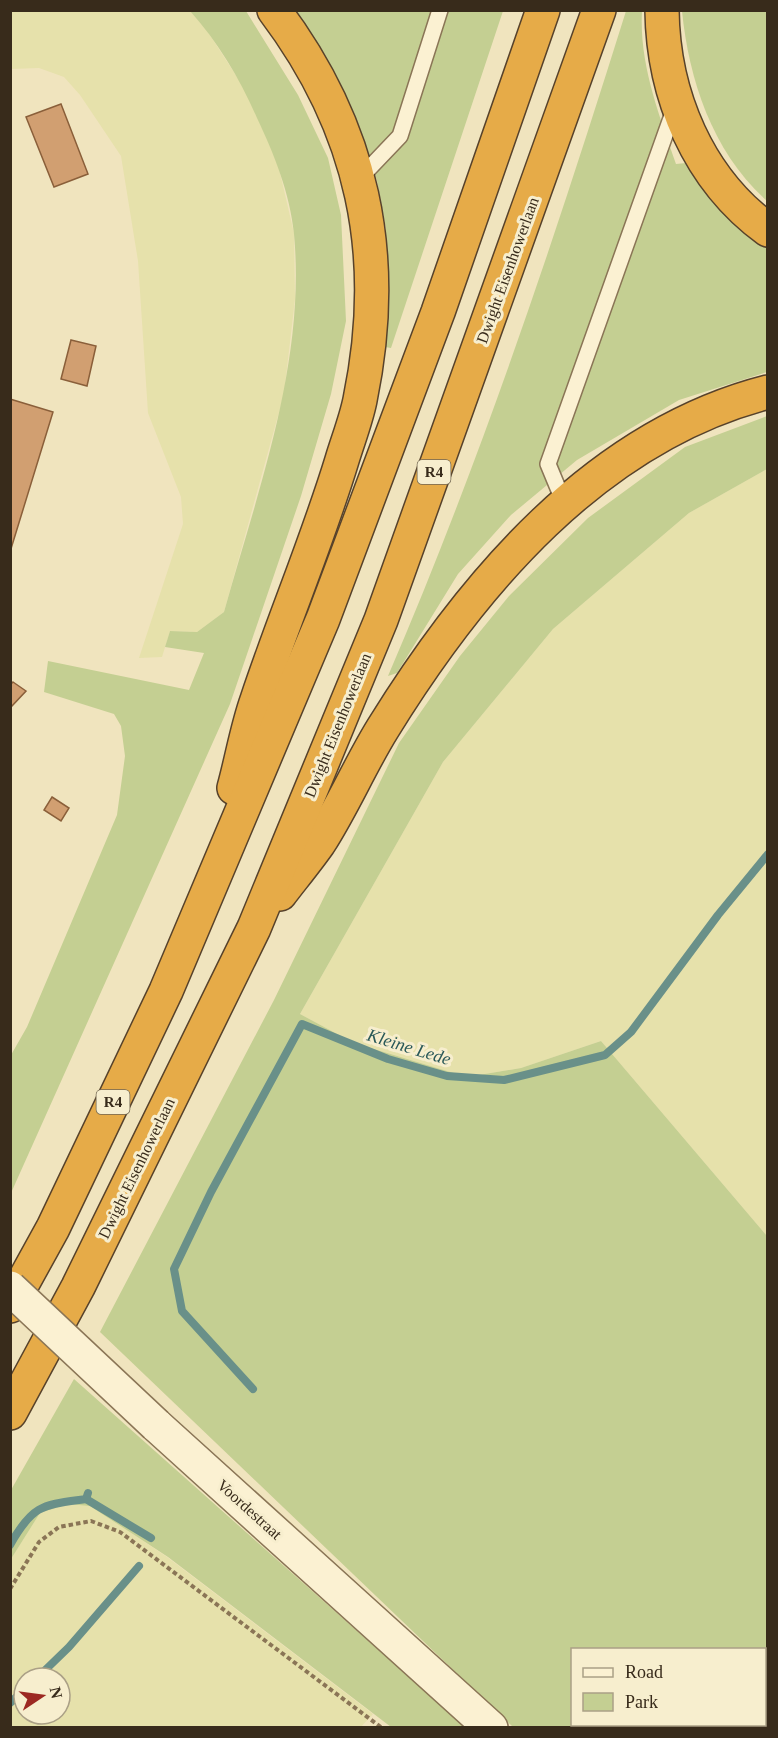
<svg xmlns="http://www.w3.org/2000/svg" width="778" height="1738" font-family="'Times New Roman',serif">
	<rect width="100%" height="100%" fill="#f0e4be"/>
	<g fill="#e6e1ab" fill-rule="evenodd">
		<polygon points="10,11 190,11 206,29 244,88 277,160 294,233 295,299 284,394 224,612 197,632 170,631 162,657 139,658 183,524 181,497 148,413 138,261 121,156 80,95 64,77 39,68 11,69"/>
		<polygon points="767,469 767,1236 601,1041 521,1068 467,1077 354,1043 300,1014 443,762 553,629 689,513"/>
		<path d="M68,1504L90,1505L167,1557L373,1714L360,1728H11V1559L40,1513ZM24,1678H60V1714H24Z"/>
	</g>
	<g fill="#c4cf92">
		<path d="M190,11H246L298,95L328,158L341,215L346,321L331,394L301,496L230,704L11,1193V1055L27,1027L117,815L125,756L121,726L114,714L44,692L48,661L189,690L204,653L165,647L170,631L197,632L224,612C258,490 306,362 294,234C290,193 274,154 257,118C240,79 218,42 190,11Z"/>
		<polygon points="295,11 503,11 391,348 385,347 386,229 377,181 358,124 323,52"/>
		<path d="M626,11H642C639,64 659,114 676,164L686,163L702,184L767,249V372L679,400L577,460L511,515L458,574L397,673L388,676C481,460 556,235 626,11Z"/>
		<path d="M682,11H767V201C713,153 689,81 682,11Z"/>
		<polygon points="767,416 767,469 689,513 553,629 443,762 300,1014 354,1043 467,1077 521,1068 601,1041 767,1236 767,1714 765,1711 764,1650 572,1650 572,1724 740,1725 737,1728 513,1727 100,1332 274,1000 399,743 460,656 509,596 588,518 685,447"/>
		<polygon points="74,1379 465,1727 391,1727 168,1557 90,1506 68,1504 40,1513 11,1559 11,1490"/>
	</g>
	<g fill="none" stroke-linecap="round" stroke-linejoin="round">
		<g stroke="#699089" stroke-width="8">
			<polyline points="253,1389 182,1311 174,1269 211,1192 302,1024 388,1059 447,1076 504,1080 605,1055 631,1032 718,915 768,854"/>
			<polyline points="86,1499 151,1538"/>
			<path d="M10,1545C33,1504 43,1505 86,1499L88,1493"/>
			<polyline points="37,1678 69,1647 139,1566"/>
			<polyline points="10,1703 24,1690"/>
		</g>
	</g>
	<g fill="#d19f71" stroke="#8a5f3a" stroke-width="1.5">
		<polygon points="61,104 88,174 54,187 26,117"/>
		<polygon points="71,340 96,346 87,386 61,379"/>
		<polygon points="10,399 53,412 10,552"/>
		<polygon points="13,682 26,691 10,708 10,685"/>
		<polygon points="52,797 69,808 61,821 44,810"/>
	</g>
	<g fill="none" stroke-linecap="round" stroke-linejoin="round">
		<g stroke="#8a7556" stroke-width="18">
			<g id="service">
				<polyline points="358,180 400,136 440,10"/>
				<polyline points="565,505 548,464 675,107"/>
			</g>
		</g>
		<g stroke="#8a7556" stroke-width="36">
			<polyline id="tertiary" points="156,1425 491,1728"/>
		</g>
		<g stroke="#57422b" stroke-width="36">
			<g id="motorway">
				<path d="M662,10C663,95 698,179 768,230"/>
				<path d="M234,788C242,759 247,728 257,700C284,619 317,542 342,460C348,440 356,420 360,400C390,255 363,128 274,10"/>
				<path d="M280,894C293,877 307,860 319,843C343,806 360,765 383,728C472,584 596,436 768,392"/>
				<polyline points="10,1306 53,1228 166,991 323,619 438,312 543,10"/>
				<polyline points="10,1413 78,1287 254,928 381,620 599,10"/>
			</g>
		</g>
		<polyline stroke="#8a7556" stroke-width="4" stroke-dasharray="4.5 3" stroke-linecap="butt" points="10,1589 39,1542 59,1527 91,1521 120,1532 382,1728"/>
		<use href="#service" stroke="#fbf1d2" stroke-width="15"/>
		<use href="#tertiary" stroke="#fbf1d2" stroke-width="33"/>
		<use href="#motorway" stroke="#e6ab48" stroke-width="33"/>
		<g stroke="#8a7556" stroke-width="36" stroke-linecap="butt">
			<polyline id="tertiary-bridge" points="10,1288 156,1425"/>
		</g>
		<use href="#tertiary-bridge" stroke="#fbf1d2" stroke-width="33"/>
	</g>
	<g text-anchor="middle" stroke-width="6" stroke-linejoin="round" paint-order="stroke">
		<g fill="#f7eece" stroke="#716651" stroke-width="1.5">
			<rect x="417.5" y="460" width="33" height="24" rx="4.5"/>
			<rect x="96.5" y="1090" width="33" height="24" rx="4.5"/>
		</g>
		<g font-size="15" font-weight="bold" fill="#382b1b">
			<text x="434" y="477">R4</text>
			<text x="113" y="1107">R4</text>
		</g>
		<g font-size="16" fill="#382b1b" stroke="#f7eece">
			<text transform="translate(507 270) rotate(-70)" y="6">Dwight Eisenhowerlaan</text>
			<text transform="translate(337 725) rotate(-68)" y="6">Dwight Eisenhowerlaan</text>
			<text transform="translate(136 1168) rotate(-64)" y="6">Dwight Eisenhowerlaan</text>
			<text transform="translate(250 1509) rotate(42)" y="6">Voordestraat</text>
		</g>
		<g font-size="18" font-style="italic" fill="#2a5959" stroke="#f7eece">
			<text transform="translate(409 1047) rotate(17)" y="6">Kleine Lede</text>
		</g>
	</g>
	<rect width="778" height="1738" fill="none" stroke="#382b1b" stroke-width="24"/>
	<rect x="571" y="1648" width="195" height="78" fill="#f7eece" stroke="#aba086" stroke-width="1.5"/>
	<rect x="583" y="1668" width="30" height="9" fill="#fbf1d2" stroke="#aba086" stroke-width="1.5"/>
	<text x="625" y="1678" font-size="18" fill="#382b1b">Road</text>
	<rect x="583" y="1693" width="30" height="18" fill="#c4cf92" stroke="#aba086" stroke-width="1.5"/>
	<text x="625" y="1708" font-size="18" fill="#382b1b">Park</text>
	<g transform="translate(42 1696) rotate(77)"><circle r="28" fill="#f7eece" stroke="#aba086" stroke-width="1.5"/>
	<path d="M0-4.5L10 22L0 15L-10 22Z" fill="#9c2922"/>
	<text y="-9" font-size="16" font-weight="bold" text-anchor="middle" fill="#382b1b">N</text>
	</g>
</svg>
